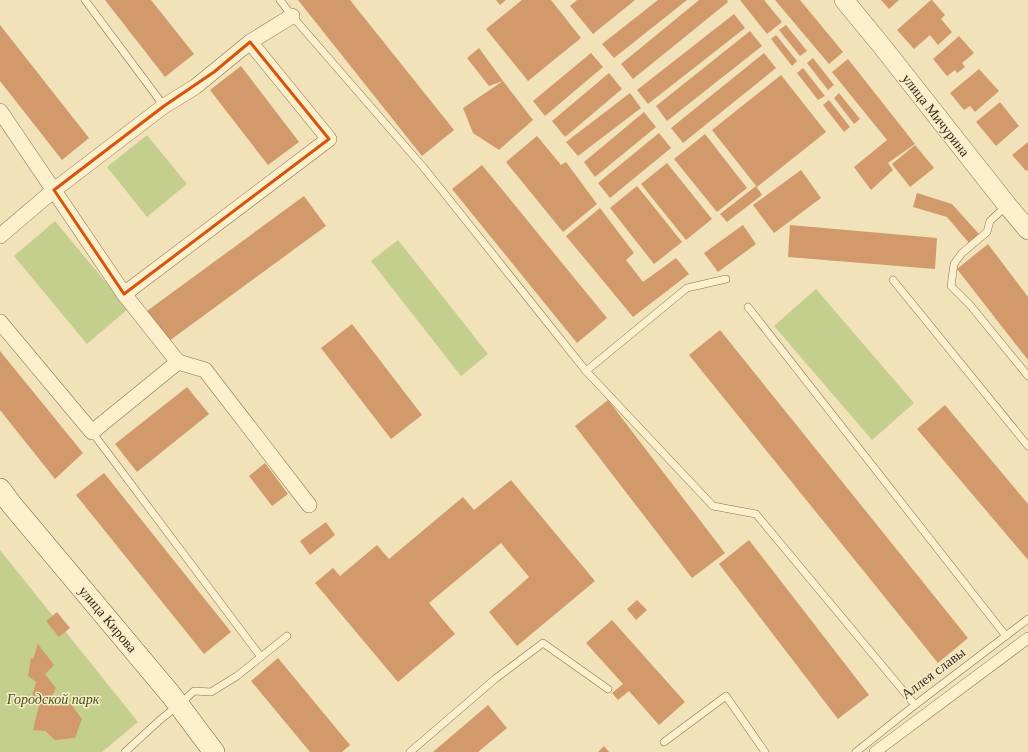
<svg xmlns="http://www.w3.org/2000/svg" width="1028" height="752" font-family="'Times New Roman',serif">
	<rect width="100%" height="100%" fill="#f1e2b9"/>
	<g fill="#c5cf8d">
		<polygon points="147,135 187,184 147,217 107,167"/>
		<polygon points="55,221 128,309 87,344 14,256"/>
		<polygon points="398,240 488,354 461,376 371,261"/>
		<polygon points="816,289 914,403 872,440 774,326"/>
		<polygon points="0,550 138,722 102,752 0,752"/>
	</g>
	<g fill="#d29a6b">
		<polygon points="105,0 151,0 194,54 165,77"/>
		<polygon points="298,0 350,0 454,130 422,156"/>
		<polygon points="496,0 506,0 500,5"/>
		<polygon points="522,0 551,0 581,38 528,81 486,29"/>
		<polygon points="577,0 635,0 593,34 570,6"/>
		<polygon points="658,0 687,0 614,58 602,44"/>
		<polygon points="699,0 727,0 728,2 633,79 621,64"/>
		<polygon points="740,0 764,0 782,22 767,34"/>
		<polygon points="775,0 800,0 843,52 829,64"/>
		<polygon points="881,0 899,0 889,9"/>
		<polygon points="931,0 932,0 945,15 941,19 952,32 938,45 930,35 914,49 897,30"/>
		<polygon points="734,14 745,28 648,104 637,90"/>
		<polygon points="0,25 89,138 62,160 0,81"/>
		<polygon points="786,25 807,51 800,56 779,30"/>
		<polygon points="750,31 762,46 667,121 656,106"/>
		<polygon points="776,35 797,61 792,66 771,39"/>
		<polygon points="959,36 974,53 962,63 965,67 957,73 955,70 947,76 933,59"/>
		<polygon points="479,48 503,81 489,86 467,58"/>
		<polygon points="591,53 603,67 545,116 533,101"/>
		<polygon points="764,53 776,68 683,143 671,128"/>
		<polygon points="813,58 834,85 828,90 807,63"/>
		<polygon points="848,59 915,144 888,163 893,170 871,190 854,167 887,140 832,72"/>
		<polygon points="241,66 299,142 268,165 210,90"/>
		<polygon points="803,68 825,96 818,100 797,73"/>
		<polygon points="979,69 999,91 975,112 970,106 964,110 950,93"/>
		<polygon points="609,73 622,89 565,137 552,121"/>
		<polygon points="781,75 826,132 757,187 712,130"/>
		<polygon points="503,81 533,120 499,150 473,133 463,108"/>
		<polygon points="630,93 641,108 578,156 566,142"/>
		<polygon points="839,93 860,119 854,124 834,98"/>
		<polygon points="829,100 850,127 844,132 823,105"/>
		<polygon points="1000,102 1019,126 996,146 976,122"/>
		<polygon points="644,112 656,127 595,177 584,162"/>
		<polygon points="659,133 671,148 610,198 598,183"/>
		<polygon points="705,134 747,188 717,212 674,159"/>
		<polygon points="537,136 561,165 566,162 597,204 563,232 506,162"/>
		<polygon points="1028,142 1028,170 1026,171 1012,155"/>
		<polygon points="915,145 934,168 910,187 892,164"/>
		<polygon points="667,163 712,219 686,240 641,184"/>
		<polygon points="482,165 607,318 577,343 452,189"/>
		<polygon points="801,170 821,198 774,233 753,205"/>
		<polygon points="637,186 682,242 654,264 610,208"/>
		<polygon points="756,186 762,195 727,222 720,214"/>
		<polygon points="917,193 952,204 979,234 969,243 947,217 913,207"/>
		<polygon points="304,196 326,226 169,341 147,311"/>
		<polygon points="600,208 634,253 626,260 643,282 676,258 689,274 633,317 566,236"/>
		<polygon points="743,225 756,244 718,272 704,253"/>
		<polygon points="790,225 937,238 935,269 788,257"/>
		<polygon points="988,244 1028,297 1028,360 957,269"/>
		<polygon points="352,324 422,415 391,439 321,348"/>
		<polygon points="720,330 968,638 938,663 689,355"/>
		<polygon points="0,351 83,453 55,479 0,410"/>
		<polygon points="187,387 209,414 137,472 115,444"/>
		<polygon points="608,400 725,553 692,578 575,426"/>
		<polygon points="945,405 1028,504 1028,560 917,429"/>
		<polygon points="265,463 288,494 272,506 249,476"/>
		<polygon points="104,473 231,632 204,654 76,495"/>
		<polygon points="511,480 595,581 517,646 489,612 529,577 501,543 429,603 455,634 398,682 315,583 333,568 340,576 377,545 389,559 463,497 474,510"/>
		<polygon points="326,522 335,535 310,555 300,541"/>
		<polygon points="749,540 869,695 838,719 719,564"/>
		<polygon points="637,600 647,610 636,620 627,609"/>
		<polygon points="57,612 70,628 59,637 46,621"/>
		<polygon points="612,620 685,702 659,725 629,691 618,700 612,693 623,684 586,643"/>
		<polygon points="38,644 54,665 45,674 56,688 51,698 57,706 71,704 82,719 75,738 55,740 45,731 33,730 39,705 31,700 36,682 28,676 31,658 33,659"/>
		<polygon points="278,658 350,745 342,752 310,752 251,681"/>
		<polygon points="488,705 507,728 478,752 433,752"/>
		<polygon points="604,746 609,752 598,752"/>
	</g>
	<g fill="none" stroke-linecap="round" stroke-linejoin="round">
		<g stroke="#887153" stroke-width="8">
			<g id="service">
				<polyline points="85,0 164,106"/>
				<polyline points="280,0 292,16 424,168 586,371"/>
				<polyline points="1006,206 990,221 987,232 962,253 954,264 951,286 970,305 1028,376"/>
				<polyline points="726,279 687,288 586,371 713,506 756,514 915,705"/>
				<polyline points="893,280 1028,446"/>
				<polyline points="748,307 1006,636"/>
				<polyline points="92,432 261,657"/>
				<polyline points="664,742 726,696 765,752"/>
				<polyline points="125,752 161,719 179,705 194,691 211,692 237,676 287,636"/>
				<polyline points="410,752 495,679 543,643 608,689"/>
				<polyline points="856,752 915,705 1028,619"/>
			</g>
		</g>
		<g stroke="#887153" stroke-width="12">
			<polyline id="pedestrian" points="875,752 1028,638"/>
		</g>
		<g stroke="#887153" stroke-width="16">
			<g id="minor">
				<polyline points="0,111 124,294 178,362"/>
				<polyline points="0,236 54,190 164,106 195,87 250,42 292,16"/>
				<polyline points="124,294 329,139 250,42"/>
				<polyline points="0,322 92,432 178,362 205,370 309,505"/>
			</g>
		</g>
		<g stroke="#887153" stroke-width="20">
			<polyline id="tertiary" points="844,0 881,45 1007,205 1028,230"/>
		</g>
		<g stroke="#695236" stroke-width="22">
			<polyline id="secondary" points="0,489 12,505 172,696 214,752"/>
		</g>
		<use href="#service" stroke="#fbefcc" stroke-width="7"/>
		<use href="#pedestrian" stroke="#fbefcc" stroke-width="11"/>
		<use href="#minor" stroke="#fbefcc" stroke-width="15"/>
		<use href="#tertiary" stroke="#fbefcc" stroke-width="19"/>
		<use href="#secondary" stroke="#fbefcc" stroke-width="21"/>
	</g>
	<path fill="none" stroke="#d6540d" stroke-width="3" stroke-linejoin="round" d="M250,42L329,139L124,294L54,190L164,106L214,72Z"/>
	<g text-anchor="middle" stroke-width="3" stroke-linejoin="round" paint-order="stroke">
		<g font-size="14" fill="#362819" stroke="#f8ecc9">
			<text transform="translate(936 115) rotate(52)" y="5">улица Мичурина</text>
			<text transform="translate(108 619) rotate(50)" y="5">улица Кирова</text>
			<text transform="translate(933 673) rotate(-37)" y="5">Аллея славы</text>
		</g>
		<g font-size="14" font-style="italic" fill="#44541e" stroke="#f8ecc9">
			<text x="53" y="704">Городской парк</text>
		</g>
	</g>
</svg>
